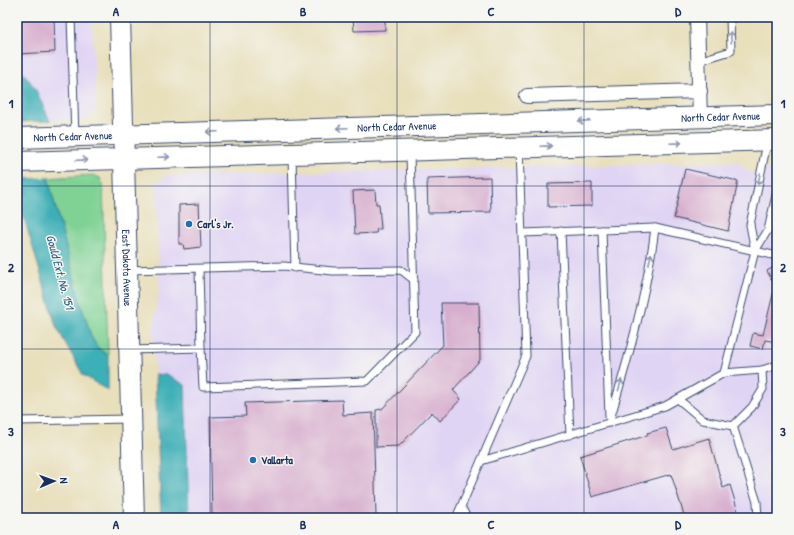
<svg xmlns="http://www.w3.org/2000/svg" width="794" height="535" font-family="'Patrick Hand',sans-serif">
	<rect width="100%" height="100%" fill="#f6f6f2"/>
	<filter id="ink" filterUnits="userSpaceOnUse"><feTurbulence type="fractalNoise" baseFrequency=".025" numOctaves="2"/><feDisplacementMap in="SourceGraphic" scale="8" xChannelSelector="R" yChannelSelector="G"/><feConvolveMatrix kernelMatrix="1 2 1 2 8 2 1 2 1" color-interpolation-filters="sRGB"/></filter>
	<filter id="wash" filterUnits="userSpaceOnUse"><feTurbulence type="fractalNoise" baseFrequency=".012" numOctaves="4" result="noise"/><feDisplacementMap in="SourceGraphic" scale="16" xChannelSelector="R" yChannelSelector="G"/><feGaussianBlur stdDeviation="0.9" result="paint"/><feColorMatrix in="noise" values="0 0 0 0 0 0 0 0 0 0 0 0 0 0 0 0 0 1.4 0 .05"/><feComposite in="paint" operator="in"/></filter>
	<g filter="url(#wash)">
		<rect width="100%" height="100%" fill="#e8dfbb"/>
		<g fill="#e0d4f4">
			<polygon points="17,17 92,17 96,109 86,120 50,121 35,88 17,65"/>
			<polygon points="738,162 749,173 777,167 777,518 189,518 185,385 168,375 155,374 153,331 159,291 156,183 165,176"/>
		</g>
		<polygon fill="#80d294" stroke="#4e8079" points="93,175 100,178 103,185 108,355 98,348 92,338 81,305 48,178"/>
		<g fill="#3eafb6" stroke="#2c6f8a">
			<polygon points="17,65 35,88 50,121 17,122"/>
			<polygon points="48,178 81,305 92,338 98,348 108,355 108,391 83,375 56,326 17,194 17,179"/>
			<polygon points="155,374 168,375 185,385 189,518 161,518"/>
		</g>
		<g id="blocks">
			<g fill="#d7adce">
				<polygon points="17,17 54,17 55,52 17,54"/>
				<polygon points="353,17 385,17 385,30 354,31"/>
				<polygon points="685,169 738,181 728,231 674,218"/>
				<polygon points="490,177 491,212 428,213 427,179"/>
				<polygon points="592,183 592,206 548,207 548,184"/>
				<polygon points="375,190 376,204 379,204 381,229 377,229 376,233 355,234 353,191"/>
				<polygon points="199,204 201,247 184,249 183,244 179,244 179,205"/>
				<polygon points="777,265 777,342 765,340 763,349 750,346 753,333 763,335 775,286 767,271"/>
				<polygon points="441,303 479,303 480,360 453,390 461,399 440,421 432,412 399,446 376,447 376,410 382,409 443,345"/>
				<polygon points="342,400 343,415 373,413 376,517 212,518 210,417 246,416 245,403"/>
				<polygon points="666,428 673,449 709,438 723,488 730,485 740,518 685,518 671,474 592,497 580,456 648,435 647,433"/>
			</g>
		</g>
	</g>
	<g filter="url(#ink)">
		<use href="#blocks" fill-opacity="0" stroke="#3a496c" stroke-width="1"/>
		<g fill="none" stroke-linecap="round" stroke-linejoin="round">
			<g stroke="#3a496c" stroke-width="9">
				<g id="lane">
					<polyline points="71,17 75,136"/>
					<polyline points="698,61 731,51 730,17"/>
					<polyline points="767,143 750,225 755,251 768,230 777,191"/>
					<polyline points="519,149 526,356 481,461 665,406 724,373 762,370 777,365"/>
					<polyline points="292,156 295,268"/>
					<polyline points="602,230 609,416"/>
					<polyline points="561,231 570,435"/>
					<polyline points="523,233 655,228 777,256"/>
					<polyline points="128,270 284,266 333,271 401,270 414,280"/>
					<polyline points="201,348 203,387 367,381 415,332 410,153"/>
					<polyline points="130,350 201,348 199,269"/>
					<polyline points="724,373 755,251"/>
					<polyline points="678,399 703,420 733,426 757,502 758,518"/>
					<polyline points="17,421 131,419"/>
					<path d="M609,423C628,359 647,294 655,228"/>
					<polyline points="733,426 752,407 763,389 762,370"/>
					<polyline points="462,508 467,518"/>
					<polyline points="456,518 481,461"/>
				</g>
			</g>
			<g stroke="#3a496c" stroke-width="16">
				<g id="street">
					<polyline points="697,17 700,117"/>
					<polyline points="527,96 700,91"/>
				</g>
			</g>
			<g stroke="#3a496c" stroke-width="22">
				<g id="secondary">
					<path id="s1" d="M120,17L134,518"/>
					<path id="s2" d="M17,138L777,115"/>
					<polyline points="17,162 777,140"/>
				</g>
			</g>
			<use href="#lane" stroke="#fff" stroke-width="7"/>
			<use href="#street" stroke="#fff" stroke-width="14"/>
			<use href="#secondary" stroke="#fff" stroke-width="20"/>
		</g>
		<defs><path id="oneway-shaft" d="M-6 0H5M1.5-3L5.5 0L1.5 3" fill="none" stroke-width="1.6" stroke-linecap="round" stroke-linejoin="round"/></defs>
		<g stroke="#8d97ae">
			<use href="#oneway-shaft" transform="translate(731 37) rotate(-92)"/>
			<use href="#oneway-shaft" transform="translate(584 121) rotate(178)"/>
			<use href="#oneway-shaft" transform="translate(342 128) rotate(178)"/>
			<use href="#oneway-shaft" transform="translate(212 132) rotate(178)"/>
			<use href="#oneway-shaft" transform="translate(676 143) rotate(-2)"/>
			<use href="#oneway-shaft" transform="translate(546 146) rotate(-2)"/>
			<use href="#oneway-shaft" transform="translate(164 157) rotate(-2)"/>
			<use href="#oneway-shaft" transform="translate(82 160) rotate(-2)"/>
			<use href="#oneway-shaft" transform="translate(759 179) rotate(102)"/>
			<use href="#oneway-shaft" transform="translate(650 259) rotate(-77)"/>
			<use href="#oneway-shaft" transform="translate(620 385) rotate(-74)"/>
		</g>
	</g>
	<path fill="none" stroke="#1b2f5e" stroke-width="1" stroke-opacity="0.55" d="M210,17V518M397,17V518M584,17V518M17,186H777M17,349H777"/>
	<g fill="#1f6fb2" stroke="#f6f6f2" stroke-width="1.5">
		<circle cx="189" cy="224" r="4"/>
		<circle cx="253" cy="460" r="4"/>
	</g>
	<g text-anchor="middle" stroke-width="3" stroke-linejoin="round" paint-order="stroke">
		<g font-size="11" fill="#1b2f5e" stroke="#f6f6f2">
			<text dy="4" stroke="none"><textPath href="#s2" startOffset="704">North Cedar Avenue</textPath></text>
			<text dy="4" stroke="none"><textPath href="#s2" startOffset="380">North Cedar Avenue</textPath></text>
			<text dy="4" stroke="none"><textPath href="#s2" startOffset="56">North Cedar Avenue</textPath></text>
			<text dy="4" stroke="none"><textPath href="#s1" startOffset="251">East Dakota Avenue</textPath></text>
		</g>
		<g font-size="11" font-weight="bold" fill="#1b2f5e" stroke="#f6f6f2" text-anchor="start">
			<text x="197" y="228">Carl's Jr.</text>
			<text x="261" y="464">Vallarta</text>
		</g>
		<g font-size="12" font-style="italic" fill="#275c7d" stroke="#f6f6f2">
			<text transform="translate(60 272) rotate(75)" y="4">Gould Ext. No. 151</text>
		</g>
	</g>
	<rect width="794" height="535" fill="none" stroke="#f6f6f2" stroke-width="44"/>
	<g transform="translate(54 481) rotate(88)" stroke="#f6f6f2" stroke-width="3" paint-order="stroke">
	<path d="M0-3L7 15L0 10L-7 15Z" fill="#1b2f5e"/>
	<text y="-6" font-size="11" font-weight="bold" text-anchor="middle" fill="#1b2f5e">N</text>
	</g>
	<rect x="22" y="22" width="750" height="491" fill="none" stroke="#1b2f5e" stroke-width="1.5"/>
	<g font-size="13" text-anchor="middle" font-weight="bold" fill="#1b2f5e">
		<text x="116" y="16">A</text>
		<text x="303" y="16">B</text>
		<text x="491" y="16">C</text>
		<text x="678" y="16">D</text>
		<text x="11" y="108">1</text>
		<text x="783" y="108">1</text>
		<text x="11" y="272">2</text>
		<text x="783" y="272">2</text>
		<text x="11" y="436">3</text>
		<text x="783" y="436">3</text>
		<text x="116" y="529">A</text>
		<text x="303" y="529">B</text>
		<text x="491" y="529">C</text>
		<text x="678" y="529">D</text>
	</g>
</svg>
